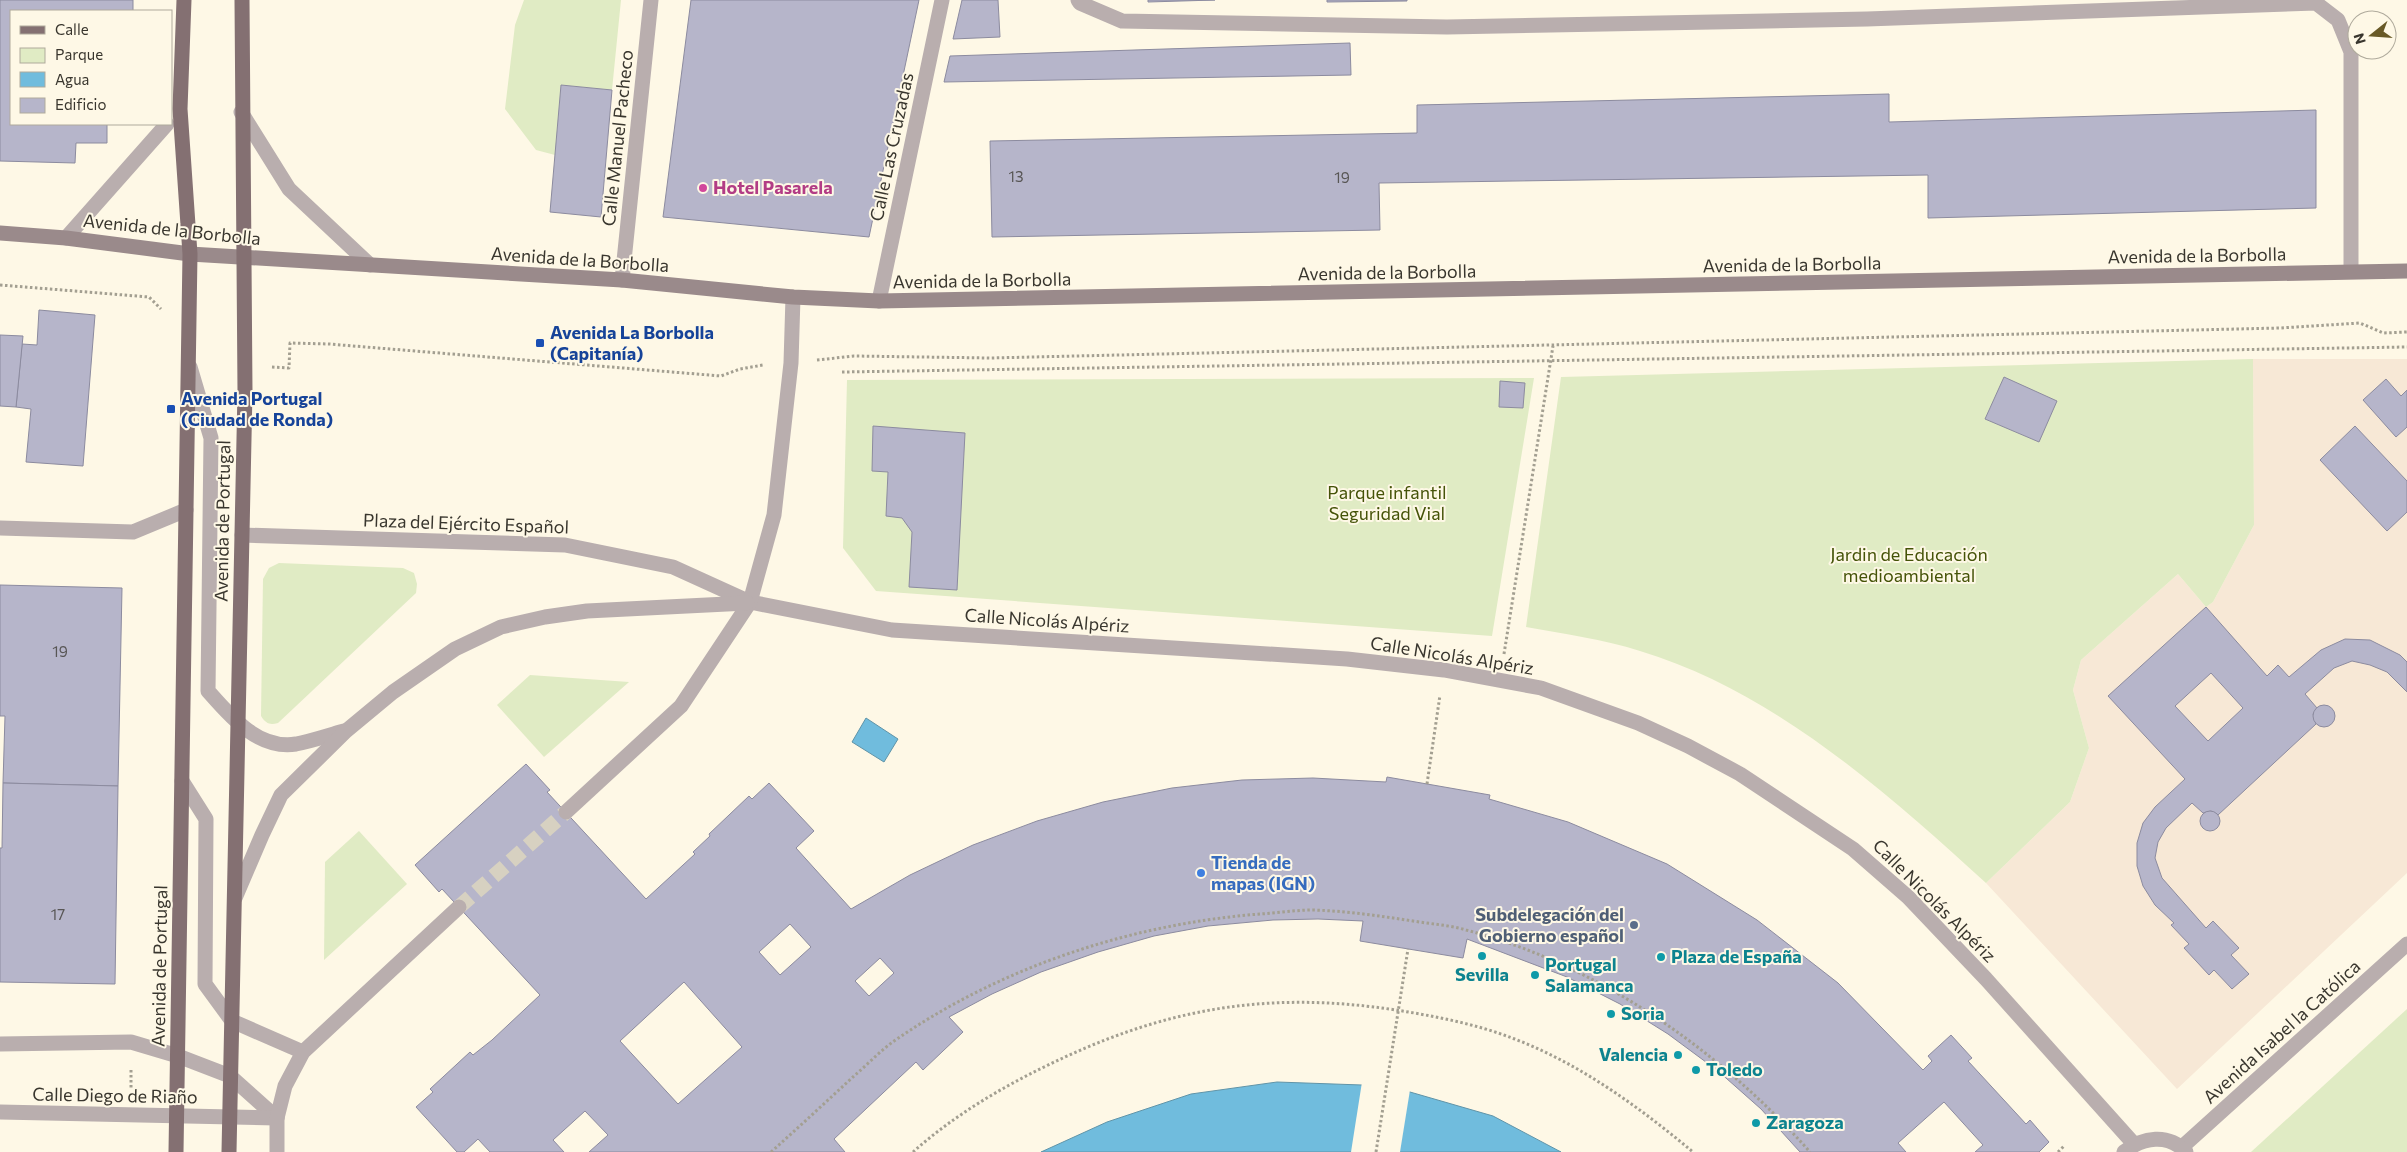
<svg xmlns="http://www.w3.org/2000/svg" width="2407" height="1152" font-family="Commissioner,sans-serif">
	<rect width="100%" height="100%" fill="#fef8e6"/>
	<polygon fill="#f7e8d6" points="2253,359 2407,359 2407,873 2177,1089 1986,883 2070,802 2089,748 2073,690 2081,660 2178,574 2206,607 2213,602 2254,525"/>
	<g fill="#e0ebc4">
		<polygon points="524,0 621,0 612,90 561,85 555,155 536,150 505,109 515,25"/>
		<path d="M2253,359L2254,525L2213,602L2206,607L2178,574L2081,660L2073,690L2089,748L2070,802L1986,883C1885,791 1773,691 1640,651C1603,639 1564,634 1526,627L1561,377Z"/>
		<polygon points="1534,378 1492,636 876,591 843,548 847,380"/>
		<path d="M279,563L403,568L414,573L417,584L416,593L278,723C270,725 266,724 261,716L263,579L269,568Z"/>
		<polygon points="530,675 629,682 544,757 497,705"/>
		<polygon points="359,831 407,884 324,960 325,862"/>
		<polygon points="2407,1009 2407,1152 2251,1152"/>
	</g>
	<g fill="#70bcdd" stroke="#6094a8">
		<polygon points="866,718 898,739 884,762 852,742"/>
		<polygon points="1277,1082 1362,1085 1410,1092 1493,1116 1561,1152 1041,1152 1107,1122 1191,1094"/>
	</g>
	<polygon fill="#fef8e6" points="1362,1082 1410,1090 1400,1152 1351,1152"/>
	<g fill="#b6b5ca" stroke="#8c8b9f" fill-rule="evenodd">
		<polygon points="0,0 133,0 133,11 11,11 11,124 107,124 107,143 76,143 75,163 0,161"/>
		<polygon points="691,0 919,0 869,237 663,217"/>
		<polygon points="962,0 998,0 1000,37 953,39"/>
		<polygon points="1148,0 1215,0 1148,2"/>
		<polygon points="1327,0 1407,0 1407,1 1327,2"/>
		<polygon points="1350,43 1351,75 944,82 950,56"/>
		<polygon points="561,85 612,90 601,217 550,212"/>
		<polygon points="1889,94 1889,122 2316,110 2316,208 1928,218 1928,175 1379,183 1380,230 992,237 990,141 1417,133 1417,105"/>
		<polygon points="39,310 95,315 83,466 26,462 31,409 16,407 22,344 37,345"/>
		<polygon points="0,335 23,336 16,407 0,406"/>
		<polygon points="2004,377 2057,401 2039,442 1985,419"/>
		<polygon points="2386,379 2401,396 2407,390 2407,427 2396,437 2363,400"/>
		<polygon points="1500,381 1525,383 1523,408 1499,407"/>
		<polygon points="873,426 965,433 957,590 909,587 912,532 902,518 886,516 888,472 872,471"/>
		<polygon points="2355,426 2407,481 2407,512 2387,531 2320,460"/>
		<polygon points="0,585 122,588 118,786 3,783 5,716 0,716"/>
		<path d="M2206,607L2267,676L2278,665L2289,677L2321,650L2345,639L2370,640L2400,655L2407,662V692L2387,672L2370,665L2352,661L2334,668L2305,694L2317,708L2313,714L2316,724L2218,815L2211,811L2203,813L2192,803L2166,828L2158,842L2155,858L2162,878L2206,928L2213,921L2239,948L2231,955L2249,974L2232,989L2214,970L2209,975L2184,948L2189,944L2171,925L2174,923L2155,905L2143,886L2137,866V843L2143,823L2155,807L2185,779L2108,696ZM2211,673L2243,708L2208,741L2175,706Z"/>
		<circle cx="2324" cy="716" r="11"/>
		<path d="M526,764L550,790L547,792L646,899L695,854L693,852L710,836L709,834L749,796L752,799L769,783L814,831L796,848L851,909L910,875L973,845L1037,821L1103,802L1172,788L1242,780L1313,778L1386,782L1387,777L1490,795L1489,799L1568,822L1667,864L1757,920L1838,983L1923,1070L1932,1061L1928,1056L1951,1035L1972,1058L1968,1061L2026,1124L2030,1120L2049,1142L2039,1152H1975L1983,1145L1944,1102L1898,1143L1906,1152H1800L1761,1109L1718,1071L1668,1034L1620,1004L1567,977L1467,939L1463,958L1360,941L1363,921L1318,919L1273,920L1208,926L1154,936L1098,952L1041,972L992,994L949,1017L963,1032L923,1070L916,1062L834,1139L845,1152H589L608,1135L585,1111L553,1140L564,1152H490L478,1139L464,1152H457L416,1107L433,1092L430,1089L470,1052L473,1055L492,1040L540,995L442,889L439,892L415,865ZM790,924L811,947L780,975L759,952ZM880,958L894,973L869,996L855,981ZM684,982L742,1047L678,1104L620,1041Z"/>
		<polygon points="3,783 118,786 115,984 0,982 0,848 2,848"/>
		<circle cx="2210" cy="821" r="10"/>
	</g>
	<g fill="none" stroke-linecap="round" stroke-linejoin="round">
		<polyline stroke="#d7d1c1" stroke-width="15" stroke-dasharray="15 8" stroke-linecap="butt" points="459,907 566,812"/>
		<g stroke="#a39f91" stroke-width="3" stroke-dasharray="2.5 2.5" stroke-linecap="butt">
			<polyline points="0,285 149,297 161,309"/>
			<polyline points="817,360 854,356 990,358 2280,328 2360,323 2383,333 2407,332"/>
			<polyline points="272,367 289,368 290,343 329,344 721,376 740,369 763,365"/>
			<polyline points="842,372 2407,347"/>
			<polyline points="1504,654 1553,346"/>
			<polyline points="1427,784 1440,695"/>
			<polyline points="131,1070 131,1089"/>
			<path d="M771,1152C799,1127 827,1101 854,1076C867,1065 880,1051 894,1041C1001,967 1131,924 1260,914C1277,913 1295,910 1313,910C1347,911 1380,916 1413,921C1431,924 1449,925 1466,930C1597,964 1721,1051 1810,1152"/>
			<path d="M913,1152C951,1118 997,1090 1042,1068C1161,1009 1264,990 1396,1010C1434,1016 1476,1024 1512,1038C1579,1063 1639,1107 1693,1152"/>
			<polyline points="1376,1152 1408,949"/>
			<polyline points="2058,1152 2064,1146"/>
		</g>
		<polyline stroke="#b9aeae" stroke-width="15" points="1078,0 1080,3 1122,21 1447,27 1867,19 2316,3 2338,20 2351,52 2351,271"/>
		<g stroke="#b9aeae" stroke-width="15">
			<polyline points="241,112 289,189 370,265"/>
			<polyline points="66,238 167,124"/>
			<polyline points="622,280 651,0"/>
			<polyline points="879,301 942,0"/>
			<path d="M190,367L211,438L208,691C230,716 258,750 296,744C312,741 329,735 344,731"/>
			<polyline points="0,528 133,532 186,510"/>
			<polyline points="242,535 565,545 673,567 750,602 892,630 1347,659 1444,670 1541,688 1638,723 1688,746 1740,774 1853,849 1908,897 1986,979 2134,1144"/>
			<polyline points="182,781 206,819 205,984 232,1021 303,1052"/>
			<polyline points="566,812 681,706 750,602 774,515 791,363 793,297"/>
			<polyline points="235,898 262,835 281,795 346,731 393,692 455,649 501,627 545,617 587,611 747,603"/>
			<polyline points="0,1044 131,1042 178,1056 230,1076 277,1118"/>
			<polyline points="0,1112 277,1118"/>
			<polyline points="2182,1147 2407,944"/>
			<polyline points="277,1152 277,1118 285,1086 303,1052 459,907"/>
			<path d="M2124,1152C2143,1137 2168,1133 2186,1152"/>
		</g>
		<polyline stroke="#9a8a8b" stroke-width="15" points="0,233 66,238 190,254 622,280 793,297 879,301 2407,271"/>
		<g stroke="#847072" stroke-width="15">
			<polyline points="176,1152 190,254 180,109 184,0"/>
			<polyline points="229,1152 245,391 242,0"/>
		</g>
	</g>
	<circle fill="#d1479c" stroke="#fef8e6" stroke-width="2" cx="703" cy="188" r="5"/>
	<g fill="#1a4fb4" stroke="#fef8e6" stroke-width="2">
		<rect x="535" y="338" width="10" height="10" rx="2.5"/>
		<rect x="166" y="404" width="10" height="10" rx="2.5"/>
	</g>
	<circle fill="#3f7fe0" stroke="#fef8e6" stroke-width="2" cx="1201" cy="873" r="5"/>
	<circle fill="#5c6f8a" stroke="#fef8e6" stroke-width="2" cx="1634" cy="925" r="5"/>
	<g fill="#0f9aa8" stroke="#fef8e6" stroke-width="2">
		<circle cx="1482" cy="956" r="5"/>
		<circle cx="1661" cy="957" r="5"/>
		<circle cx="1535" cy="975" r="5"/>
		<circle cx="1611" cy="1014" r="5"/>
		<circle cx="1678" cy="1055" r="5"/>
		<circle cx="1696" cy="1070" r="5"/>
		<circle cx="1756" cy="1123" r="5"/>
	</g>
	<g text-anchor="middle" stroke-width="4" stroke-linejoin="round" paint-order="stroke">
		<g font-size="15" fill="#585655">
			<text x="1016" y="182">13</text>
			<text x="1342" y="183">19</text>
			<text x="60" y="657">19</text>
			<text x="58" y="920">17</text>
		</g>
		<g font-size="18" fill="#39362e" stroke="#fef8e6">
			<text transform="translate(618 138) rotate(-84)" y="6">Calle Manuel Pacheco</text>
			<text transform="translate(892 147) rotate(-78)" y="6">Calle Las Cruzadas</text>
			<text transform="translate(172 230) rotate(6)" y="6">Avenida de la Borbolla</text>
			<text transform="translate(2197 256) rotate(-1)" y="6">Avenida de la Borbolla</text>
			<text transform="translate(580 260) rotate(4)" y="6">Avenida de la Borbolla</text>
			<text transform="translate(1792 265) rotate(-1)" y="6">Avenida de la Borbolla</text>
			<text transform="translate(1387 273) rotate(-1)" y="6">Avenida de la Borbolla</text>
			<text transform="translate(982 281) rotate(-1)" y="6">Avenida de la Borbolla</text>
			<text transform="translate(223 521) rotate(-89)" y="6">Avenida de Portugal</text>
			<text transform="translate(466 524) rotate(2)" y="6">Plaza del Ejército Español</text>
			<text transform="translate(1047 621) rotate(4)" y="6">Calle Nicolás Alpériz</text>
			<text transform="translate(1452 656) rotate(9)" y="6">Calle Nicolás Alpériz</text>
			<text transform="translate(1934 901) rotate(45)" y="6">Calle Nicolás Alpériz</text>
			<text transform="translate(160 966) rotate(-89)" y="6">Avenida de Portugal</text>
			<text transform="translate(2282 1032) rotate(-42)" y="6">Avenida Isabel la Católica</text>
			<text transform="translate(115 1096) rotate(1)" y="6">Calle Diego de Riaño</text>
		</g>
		<g font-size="18" font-weight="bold" fill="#b23c85" stroke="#fef8e6" text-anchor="start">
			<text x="713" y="194">Hotel Pasarela</text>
		</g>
		<g font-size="18" font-weight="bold" fill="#164399" stroke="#fef8e6" text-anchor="start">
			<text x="550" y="339">Avenida La Borbolla<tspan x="550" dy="21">(Capitanía)</tspan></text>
			<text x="181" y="405">Avenida Portugal<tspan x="181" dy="21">(Ciudad de Ronda)</tspan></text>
		</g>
		<g font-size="18" fill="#455308" stroke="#fef8e6">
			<text x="1387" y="499">Parque infantil<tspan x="1387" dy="21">Seguridad Vial</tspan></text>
			<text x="1909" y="561">Jardin de Educación<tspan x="1909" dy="21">medioambiental</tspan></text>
		</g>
		<g font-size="18" font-weight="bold" fill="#366cbe" stroke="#fef8e6" text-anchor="start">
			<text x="1211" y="869">Tienda de<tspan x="1211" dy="21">mapas (IGN)</tspan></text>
		</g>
		<g font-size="18" font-weight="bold" fill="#4e5e75" stroke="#fef8e6" text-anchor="end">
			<text x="1624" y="921">Subdelegación del<tspan x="1624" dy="21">Gobierno español</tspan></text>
		</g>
		<g font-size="18" font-weight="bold" fill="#0d838f" stroke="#fef8e6" text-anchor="start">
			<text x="1671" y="963">Plaza de España</text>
			<text x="1545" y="971">Portugal<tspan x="1545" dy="21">Salamanca</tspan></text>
			<text x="1482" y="981" text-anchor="middle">Sevilla</text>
			<text x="1621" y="1020">Soria</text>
			<text x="1668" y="1061" text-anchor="end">Valencia</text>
			<text x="1706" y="1076">Toledo</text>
			<text x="1766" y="1129">Zaragoza</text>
		</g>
	</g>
	<rect x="10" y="10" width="162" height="115" fill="#fef8e6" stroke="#afaa9c"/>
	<rect x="20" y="26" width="25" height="8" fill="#847072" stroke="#afaa9c"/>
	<text x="55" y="35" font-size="15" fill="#39362e">Calle</text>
	<rect x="20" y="48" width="25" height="15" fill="#e0ebc4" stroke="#afaa9c"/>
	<text x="55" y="60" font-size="15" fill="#39362e">Parque</text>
	<rect x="20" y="72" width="25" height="15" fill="#70bcdd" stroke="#afaa9c"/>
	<text x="55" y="85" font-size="15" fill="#39362e">Agua</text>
	<rect x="20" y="98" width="25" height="15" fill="#b6b5ca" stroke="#afaa9c"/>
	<text x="55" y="110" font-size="15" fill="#39362e">Edificio</text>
	<g transform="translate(2372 35) rotate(253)"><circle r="24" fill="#fef8e6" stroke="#afaa9c"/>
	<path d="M0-4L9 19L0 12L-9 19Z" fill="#685926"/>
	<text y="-8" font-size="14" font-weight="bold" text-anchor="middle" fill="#39362e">N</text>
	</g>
</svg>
